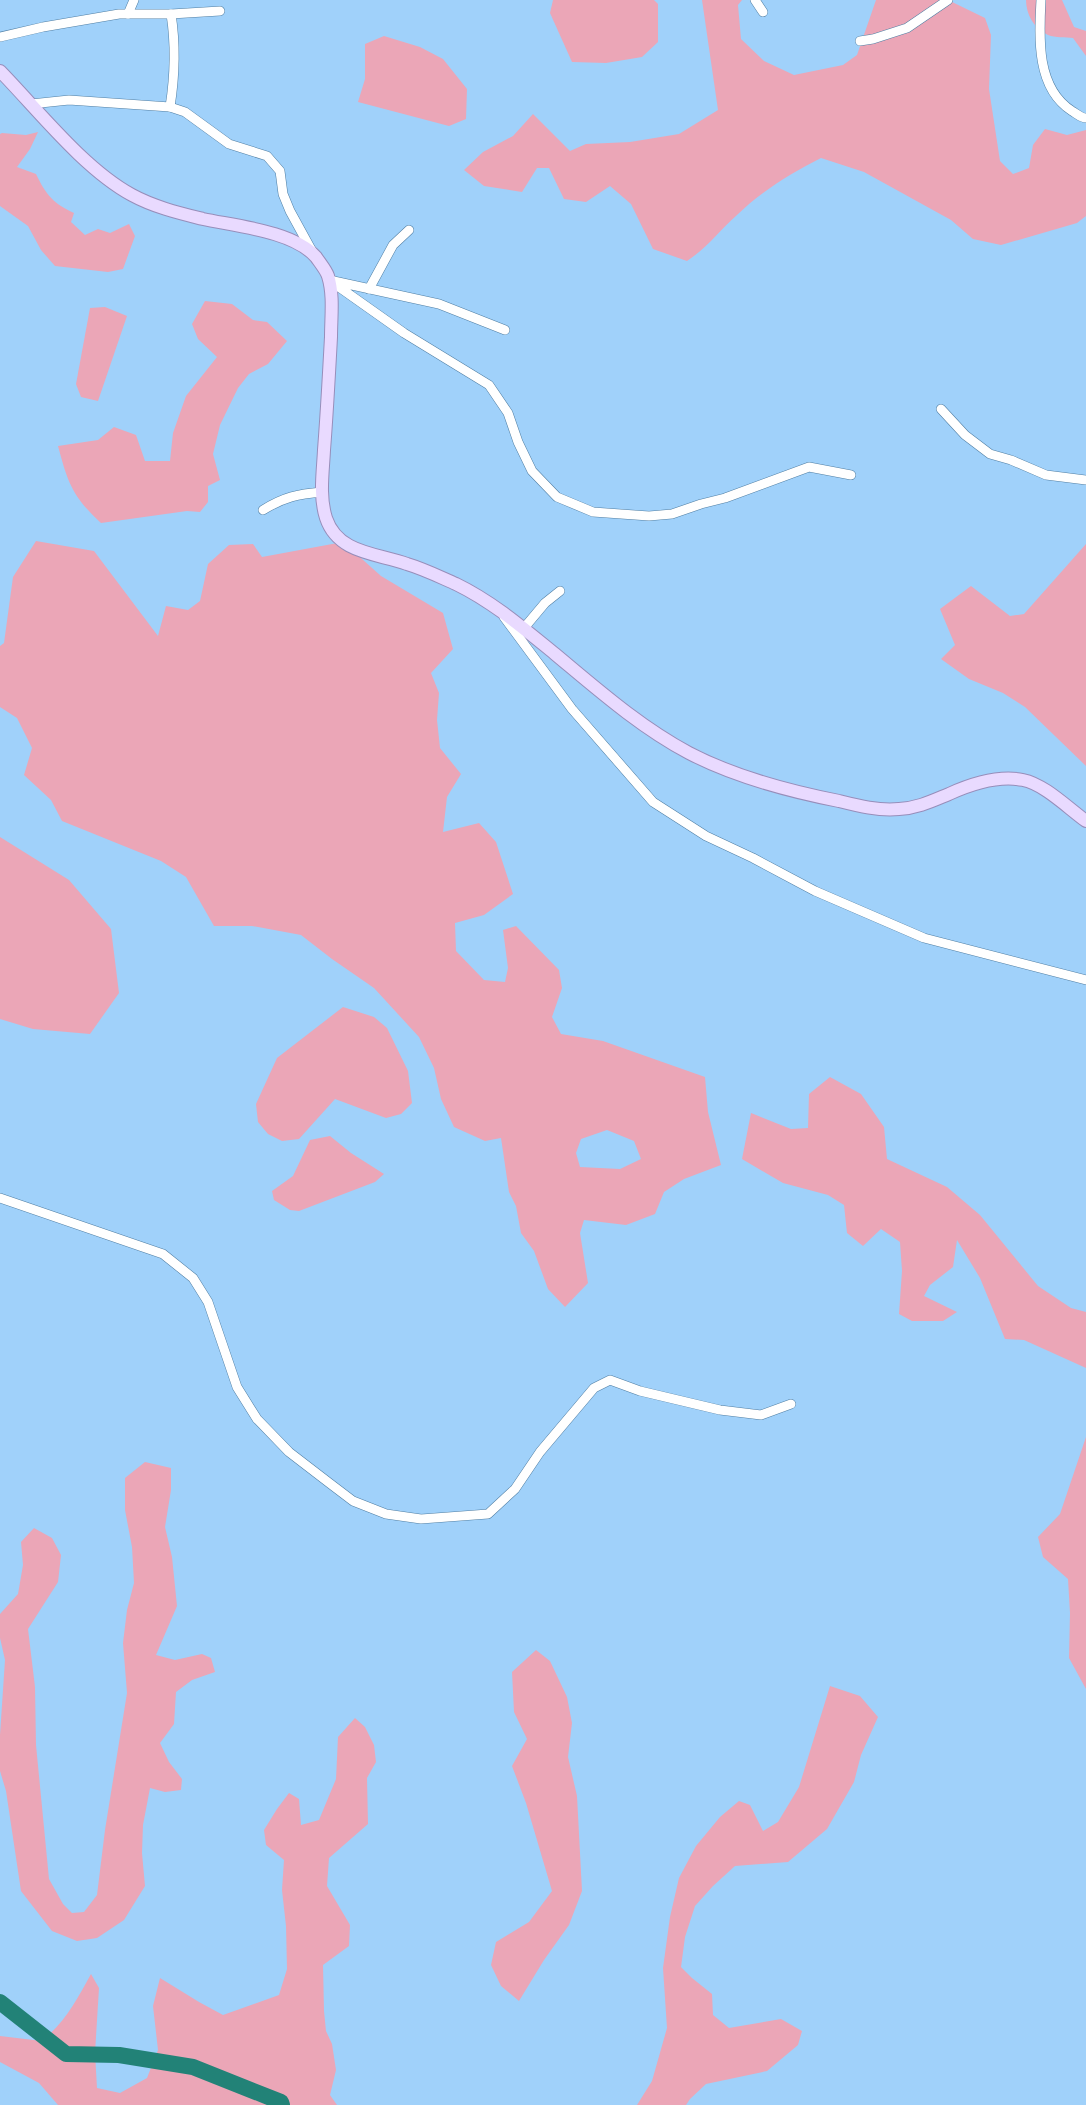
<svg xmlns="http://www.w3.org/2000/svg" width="1086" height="2105" font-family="'Open Sans',sans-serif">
	<rect width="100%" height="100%" fill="#a0d1fa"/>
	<g fill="#eba6b7" fill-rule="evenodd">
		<polygon points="553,0 654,0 658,4 658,42 642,57 606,63 572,62 550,13"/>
		<path d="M702,0H742L738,5L741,39L764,61L794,75L843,65L857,55L876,0H948L985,18L991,35L989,89L1000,161L1013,174L1029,168L1033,145L1045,129L1067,135L1086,130V216L1077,223L1001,245L973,239L951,220L864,172L821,158C791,173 762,191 737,215C719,231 708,247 687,261L653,249L631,204L610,186L586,202L564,199L549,168H537L522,192L484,186L464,170L483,152L513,136L533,114L570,151L586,144L630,142L679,134L718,110Z"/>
		<path d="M1026,0H1062L1074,27L1086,31V56L1073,38C1066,37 1055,38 1048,35C1034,29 1026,14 1026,0Z"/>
		<polygon points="384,36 420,47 443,59 467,89 466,119 449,126 358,102 365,79 365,44"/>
		<path d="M38,132L30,149L17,167L36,174C46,195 54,204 74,213L71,222L85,235L98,229L110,233L129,224L135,236L123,269L108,272L55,266L41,250L28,226L0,206V134L2,133L26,135Z"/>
		<path d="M205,301L232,304L253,320L267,322L287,341L268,364L249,374L238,388L220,425L213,454L220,480L208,486V502L200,512L187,511L101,523C72,496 68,483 58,446L98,440L114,427L136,435L145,461H170L173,433L186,396L217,357L198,339L192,324Z"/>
		<polygon points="105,307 127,316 98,401 81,397 76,384 90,308"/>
		<path d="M36,541L94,551L158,636L166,606L188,610L200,601L208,564L229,545L253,544L262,557L343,542L381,576L443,613L453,649L431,673L439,693L437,720L440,748L461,774L447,797L443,832L479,823L496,842L513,894L484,915L455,923L456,951L484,980L505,982L508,968L503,930L516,926L559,970L562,988L552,1017L561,1034L603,1041L705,1077L708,1112L721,1165L684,1179L664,1192L655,1214L626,1225L584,1220L580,1233L588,1283L565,1307L548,1289L534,1251L521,1233L516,1206L509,1192L501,1138L485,1141L454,1127L441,1099L434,1068L419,1037L374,988L332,959L301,935L252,926H214L186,877L161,861L62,821L51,800L24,775L32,748L17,718L0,707V646L4,643L13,577ZM607,1130L634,1141L641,1159L620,1169L580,1167L576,1153L581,1139Z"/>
		<polygon points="1086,544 1086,766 1025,707 1003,693 969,679 941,659 955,645 940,609 971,586 1010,616 1024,614"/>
		<polygon points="0,837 69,880 111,929 119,993 90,1034 33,1029 0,1019"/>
		<polygon points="343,1007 374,1017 387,1028 408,1071 412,1103 401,1114 386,1118 335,1099 299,1139 282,1141 268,1134 258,1122 256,1104 277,1058"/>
		<polygon points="830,1077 861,1094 884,1127 887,1159 947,1187 980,1215 1038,1286 1071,1308 1086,1312 1086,1368 1024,1340 1005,1339 980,1278 957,1240 953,1267 930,1285 924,1296 957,1312 943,1321 912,1321 899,1314 902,1271 900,1242 881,1229 863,1246 847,1233 844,1205 828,1195 783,1183 742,1159 751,1113 791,1129 808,1128 809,1094"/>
		<polygon points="330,1136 351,1153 384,1174 375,1182 299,1211 290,1210 274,1200 272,1191 293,1176 310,1140"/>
		<polygon points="1086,1437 1086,1689 1069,1658 1070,1613 1068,1579 1043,1557 1038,1537 1060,1514"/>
		<polygon points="145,1462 171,1468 171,1490 165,1527 172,1557 177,1606 156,1655 175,1660 202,1654 211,1658 215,1672 192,1680 176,1692 174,1724 160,1743 169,1762 182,1779 181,1790 165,1792 150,1788 143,1825 142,1853 145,1886 124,1920 97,1938 77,1941 52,1931 21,1891 6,1791 0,1771 0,1735 5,1660 0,1638 0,1614 18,1594 23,1565 21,1542 34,1528 52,1538 61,1555 58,1582 28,1629 35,1687 36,1745 49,1879 63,1904 72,1913 84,1912 97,1895 105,1830 127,1693 123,1643 127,1610 134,1583 132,1547 125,1510 125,1478"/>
		<polygon points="536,1650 550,1661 567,1697 572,1723 568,1757 577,1796 582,1891 569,1925 544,1960 519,2001 501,1986 491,1965 496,1942 529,1922 552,1891 526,1803 512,1766 527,1739 514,1712 512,1672"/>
		<polygon points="830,1686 860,1696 878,1717 861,1755 854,1782 827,1829 788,1862 735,1866 713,1886 695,1906 685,1937 681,1967 692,1978 712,1994 713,2015 729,2028 781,2019 802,2031 798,2045 767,2071 706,2084 690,2099 686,2105 637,2105 652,2081 667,2028 663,1968 670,1917 679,1878 696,1846 720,1817 739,1801 750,1805 763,1831 778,1822 799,1787"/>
		<path d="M355,1718L365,1727L374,1745L376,1762L367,1778L368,1824L329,1858L327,1886L350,1925L349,1946L323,1965L324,2011L326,2031L332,2044L336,2070L330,2095L337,2105H58L39,2083L0,2062V2036L42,2041C66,2021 76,2001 91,1974L99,1988L95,2053L97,2088L120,2093L147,2078L158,2050L153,2006L160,1978L199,2002L223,2015L279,1995L287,1969L286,1926L282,1890L284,1860L266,1845L264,1830L277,1809L289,1793L299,1799L301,1825L319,1820L336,1779L338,1737Z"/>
	</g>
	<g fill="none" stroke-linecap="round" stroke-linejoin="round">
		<polyline stroke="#228277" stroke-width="16" points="0,2002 66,2054 119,2055 193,2067 281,2102 282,2105"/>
		<g stroke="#507fa4" stroke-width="10">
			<g id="minor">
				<polyline points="755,0 763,12"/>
				<path d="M1041,0C1039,38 1036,88 1072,111C1077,114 1081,118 1086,118"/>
				<polyline points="128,14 134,0"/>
				<polyline points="0,37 43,27 119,14 171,14 220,11"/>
				<polyline points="860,41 873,39 907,28 948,0"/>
				<polyline points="31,104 69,100 170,107 185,112 229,144 267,156 280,171 283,194 290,211 313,253"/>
				<path d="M170,107C175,75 176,46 171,14"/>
				<polyline points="369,289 393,245 409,230"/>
				<polyline points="505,330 439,304 329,280 404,333 489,385 508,413 518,442 532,471 557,497 593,512 649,516 672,514 701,504 725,498 809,467 851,475"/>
				<polyline points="941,409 965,435 990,454 1011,460 1046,475 1086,480"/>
				<path d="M263,510C284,497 298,494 322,492"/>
				<polyline points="504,617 572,709 653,802 706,836 753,858 815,891 924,938 1086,980"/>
				<polyline points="524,628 545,603 560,591"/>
				<polyline points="0,1198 163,1254 193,1278 208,1302 237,1387 257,1419 289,1452 328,1482 353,1501 386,1514 421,1519 488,1514 515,1489 540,1452 594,1388 610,1380 640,1391 720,1410 761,1415 791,1404"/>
			</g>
		</g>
		<g stroke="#978eba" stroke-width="14">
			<path id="major" d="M0,71C38,110 84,169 132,195C154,207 179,213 203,219C236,226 293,231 316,257C320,263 326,270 328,276C334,295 331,317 331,337C329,374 327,412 324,450C323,472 319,496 326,518C338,554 377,553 407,564C424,569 440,577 456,584C493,602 523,628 555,654C597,689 640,727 689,753C735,777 788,791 839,801C859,806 879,811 899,809C918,808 932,801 949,794C971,784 999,775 1023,780C1044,784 1068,808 1086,821"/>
		</g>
		<use href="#minor" stroke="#fff" stroke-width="9"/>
		<use href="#major" stroke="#e9daff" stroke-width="12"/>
	</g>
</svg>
